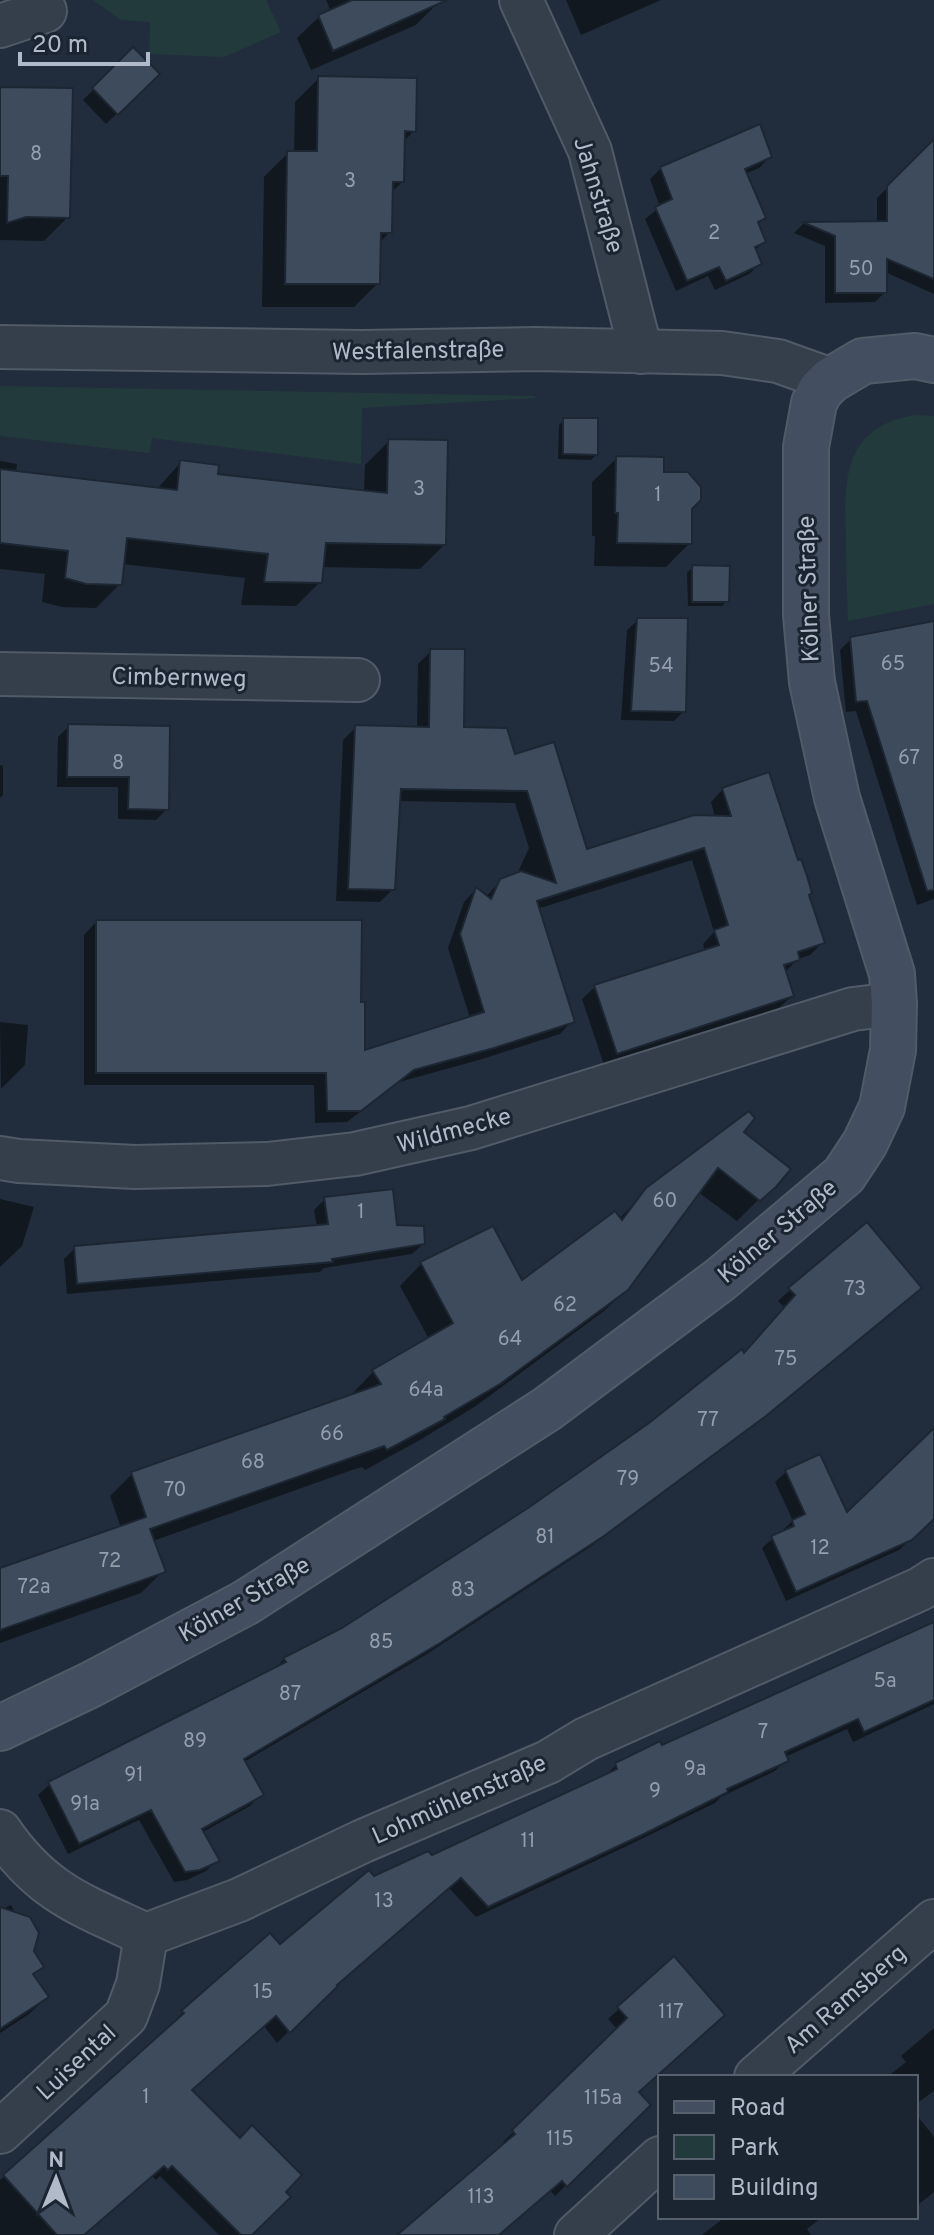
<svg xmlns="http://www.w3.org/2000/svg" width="934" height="2235" font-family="Overpass,sans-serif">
	<rect width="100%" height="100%" fill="#212d3c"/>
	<g fill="#233a3d">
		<polygon points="93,0 266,0 281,32 224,57 149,54 150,22 121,20"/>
		<polygon points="0,386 535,396 535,398 362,408 361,464 152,438 149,453 0,436"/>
		<path d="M916,415L934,416V604L848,621C847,594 846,567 846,540C844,482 842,426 916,415Z"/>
	</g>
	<g fill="#0007">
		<polygon points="326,0 436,0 437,4 416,25 311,70 297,38 319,17 331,12"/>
		<polygon points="566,0 661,0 581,35"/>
		<polygon points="133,50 157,74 106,124 83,100"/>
		<polygon points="319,78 414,131 402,143 402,182 391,193 390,232 379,243 378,283 354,307 262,307 264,177 288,153 294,153 295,102"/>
		<polygon points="0,89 68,217 44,241 0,240"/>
		<polygon points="934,141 934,294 885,272 885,292 875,302 825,303 825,246 794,233 803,224 877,223 877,198"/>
		<polygon points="770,157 759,168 745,174 764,218 757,225 764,241 755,251 760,264 749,274 715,290 708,276 676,291 645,219 660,207 650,179 661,168"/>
		<polygon points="564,420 596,455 591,460 558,459 559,425"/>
		<polygon points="389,441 444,545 420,569 321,567 320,582 296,606 241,605 245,578 122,564 120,584 96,608 62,607 42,602 45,574 0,569 0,461 17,464 16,473 157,489 181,462 215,476 364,492 365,465"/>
		<polygon points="617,458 662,474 690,508 690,543 666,567 594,566 595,536 592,536 592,482"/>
		<polygon points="693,567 727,601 722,606 688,606 687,573"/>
		<polygon points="638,620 684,711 674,721 621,720 627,630"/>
		<polygon points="934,621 934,899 917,905 856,711 846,712 840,650 851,639"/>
		<polygon points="431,651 462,729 514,756 586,852 715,817 711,802 723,789 807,895 823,942 810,955 798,959 784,973 792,996 779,1008 604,1065 582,999 595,987 705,951 703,944 714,932 692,860 537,909 572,1021 560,1034 479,1060 399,1082 347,1122 315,1123 314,1085 84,1085 84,935 96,922 359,1004 363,1053 470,1018 448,948 464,902 476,889 486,897 501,880 517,874 529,848 515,803 398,801 393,889 380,902 336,901 343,740 356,727 417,728 418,664"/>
		<polygon points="69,726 167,809 156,820 118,819 118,787 57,787 58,737"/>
		<polygon points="0,765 3,766 3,795 0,798"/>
		<polygon points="0,1022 28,1025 25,1065 1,1089"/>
		<polygon points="742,1132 759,1199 737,1221 698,1192 627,1289 604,1311 476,1406 420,1440 365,1470 362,1467 352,1470 153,1541 163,1571 141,1593 0,1643 0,1570 121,1528 110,1496 132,1474 353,1396 352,1394 373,1372 429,1339 400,1286 421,1264 521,1283 619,1219 647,1190"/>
		<polygon points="0,1199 34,1207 22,1246 0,1267"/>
		<polygon points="325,1199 396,1227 423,1244 412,1254 324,1268 320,1272 67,1294 64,1259 75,1248 317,1227 314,1210"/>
		<polygon points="790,1290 908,1299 752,1427 590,1547 427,1654 244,1762 261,1794 250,1806 201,1833 217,1860 206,1871 187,1880 174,1882 139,1820 68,1854 38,1795 50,1784 272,1671 284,1659 343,1630 529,1510 743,1356 785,1308 778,1301"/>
		<polygon points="934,1431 934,1517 899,1550 786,1601 762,1548 793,1521 775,1482 786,1472 819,1456 847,1515"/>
		<polygon points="934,1635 934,1704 853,1742 847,1729 785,1757 786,1760 775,1771 721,1797 715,1803 629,1845 476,1917 449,1888 335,1985 277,2043 264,2026 190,2090 249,2235 219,2235 160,2176 156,2180 152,2176 73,2235 0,2235 0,2180 174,2025 172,2023 183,2012 374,1879 431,1857 605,1776 616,1765"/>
		<polygon points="11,1905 42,1966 32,1976 47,1997 29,2014 0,2033 0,1910"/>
		<polygon points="674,1959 637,2093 638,2115 555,2196 550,2190 498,2235 400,2235 506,2145 503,2142 618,2030 608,2019"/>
		<polygon points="934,2028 934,2091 916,2104 916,2077 887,2077 906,2062 901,2056"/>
		<polygon points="916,2114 934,2137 934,2192 919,2204 916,2200"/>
		<polygon points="725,2217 822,2217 807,2229 811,2235 702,2235"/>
	</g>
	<g fill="#3d4b5c" stroke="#1d2633" stroke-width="2">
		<polygon points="352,0 447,0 333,51 318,15"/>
		<polygon points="133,47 160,74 118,115 92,88"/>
		<polygon points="318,76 417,78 416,132 405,131 404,182 393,182 392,233 381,233 380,284 285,284 287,151 317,151"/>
		<polygon points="0,87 73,88 70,218 26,217 7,223 8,176 0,176"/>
		<polygon points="760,124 772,157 745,169 766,218 758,222 766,242 755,247 762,264 726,281 719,267 687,281 655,207 672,199 660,167"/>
		<polygon points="934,139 934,279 887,259 887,293 835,293 835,236 802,222 887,221 887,186"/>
		<polygon points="563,418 598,418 598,455 563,454"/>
		<polygon points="388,439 448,440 446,545 326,543 322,583 264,582 268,554 127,538 122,585 86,584 65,578 68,551 0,543 0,469 177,490 180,460 219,465 218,474 387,493"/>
		<polygon points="616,456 664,457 664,472 688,472 701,487 701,500 692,509 692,544 617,543 618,513 615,513"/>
		<polygon points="692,565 730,566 729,602 692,602"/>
		<polygon points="637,618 688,618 686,712 631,711"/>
		<polygon points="934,621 934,890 927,891 867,701 856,702 850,637"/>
		<polygon points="430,649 465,649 464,727 507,728 515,754 554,742 587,849 694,815 731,816 722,788 769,772 798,860 801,859 807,876 812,893 809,895 825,943 798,952 800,960 784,965 794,996 617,1054 594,985 719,945 714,930 728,925 704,848 537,901 575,1022 494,1048 414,1070 361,1111 327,1111 326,1073 96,1073 96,920 362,920 361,1002 365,1002 365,1050 484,1012 460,934 476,887 491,899 500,879 521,871 556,883 527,791 401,789 395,890 348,889 355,725 429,727"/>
		<polygon points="68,724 170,726 169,810 128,809 129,777 67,777"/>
		<polygon points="749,1111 755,1118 744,1132 791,1169 776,1187 760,1201 718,1168 628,1290 500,1384 444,1417 445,1419 387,1450 384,1446 376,1449 150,1529 166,1572 0,1630 0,1568 146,1517 131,1472 381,1384 372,1370 453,1323 420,1262 493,1226 522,1280 615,1211 622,1220 646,1188"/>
		<polygon points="393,1189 397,1225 424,1226 425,1244 332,1259 333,1262 77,1284 74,1246 328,1224 324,1197"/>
		<polygon points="867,1222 922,1288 766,1416 604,1536 440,1643 244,1759 264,1795 202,1829 220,1861 200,1870 185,1872 151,1810 79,1844 48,1782 286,1662 283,1658 342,1628 528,1508 649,1423 742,1349 744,1353 795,1295 788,1288"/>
		<polygon points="934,1428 934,1519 912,1540 796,1592 771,1536 794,1526 792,1520 805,1514 785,1470 820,1454 847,1512"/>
		<polygon points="934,1622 934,1700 864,1732 858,1719 785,1752 789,1761 727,1789 728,1792 642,1835 488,1907 461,1878 337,1985 338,1986 290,2033 276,2016 192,2090 240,2138 252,2125 302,2175 286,2192 291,2197 252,2235 241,2235 172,2166 168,2170 164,2166 84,2235 57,2235 3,2175 184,2013 181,2011 270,1933 280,1944 369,1870 374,1876 428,1851 432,1855 617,1769 615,1763 660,1741 662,1745"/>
		<polygon points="0,1907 30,1917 39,1933 34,1951 44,1967 33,1974 49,1997 0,2029"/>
		<polygon points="674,1956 725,2015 639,2092 651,2105 567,2187 562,2181 499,2235 397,2235 515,2134 512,2130 627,2018 617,2007"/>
	</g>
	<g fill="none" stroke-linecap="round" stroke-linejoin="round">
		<g stroke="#515a67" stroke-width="46">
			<g id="street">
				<polyline points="521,0 590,151 641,352"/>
				<polyline points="0,26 45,11"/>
				<polyline points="0,347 362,352 536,349 722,353 778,361 831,380"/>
				<polyline points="0,674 358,680"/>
				<polyline points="0,1158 19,1161 135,1167 267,1164 355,1154 471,1128 853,1009 894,1004"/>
				<path d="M0,1831C42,1893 82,1905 146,1935L239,1900L363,1841L548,1762L586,1739L920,1589L934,1580"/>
				<polyline points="756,2077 934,1921"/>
				<polyline points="0,2132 126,2016 138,1984 146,1935"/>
				<polyline points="576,2235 660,2158"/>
			</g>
		</g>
		<g stroke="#515a67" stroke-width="48">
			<polyline id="secondary" points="0,1728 90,1685 245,1603 547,1409 721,1279 844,1175 865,1143 882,1107 893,1050 894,1004 892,974 837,798 812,682 806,615 806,447 814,403 820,391 831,380 863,361 915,356 934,360"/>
		</g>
		<use href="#street" stroke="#353f4c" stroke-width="42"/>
		<use href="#secondary" stroke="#434e60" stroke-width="44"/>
	</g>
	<g text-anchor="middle" stroke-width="6" stroke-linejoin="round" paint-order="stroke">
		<g font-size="20" fill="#949ead">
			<text x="36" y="160">8</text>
			<text x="350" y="187">3</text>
			<text x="714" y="239">2</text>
			<text x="861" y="275">50</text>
			<text x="419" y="495">3</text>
			<text x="658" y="501">1</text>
			<text x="893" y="670">65</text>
			<text x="661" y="672">54</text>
			<text x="909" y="764">67</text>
			<text x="118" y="769">8</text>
			<text x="665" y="1207">60</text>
			<text x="361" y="1218">1</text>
			<text x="855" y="1295">73</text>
			<text x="565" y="1311">62</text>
			<text x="510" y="1345">64</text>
			<text x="786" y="1365">75</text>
			<text x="426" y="1396">64a</text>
			<text x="708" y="1426">77</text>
			<text x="332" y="1440">66</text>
			<text x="253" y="1468">68</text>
			<text x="628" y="1485">79</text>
			<text x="175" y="1496">70</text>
			<text x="545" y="1543">81</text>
			<text x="820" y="1554">12</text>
			<text x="110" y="1567">72</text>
			<text x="34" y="1593">72a</text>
			<text x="463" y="1596">83</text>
			<text x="381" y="1648">85</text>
			<text x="885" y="1687">5a</text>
			<text x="290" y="1700">87</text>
			<text x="763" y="1738">7</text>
			<text x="195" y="1747">89</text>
			<text x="695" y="1775">9a</text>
			<text x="134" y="1781">91</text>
			<text x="655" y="1797">9</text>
			<text x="85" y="1810">91a</text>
			<text x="528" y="1847">11</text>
			<text x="384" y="1907">13</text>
			<text x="263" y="1998">15</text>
			<text x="671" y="2018">117</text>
			<text x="146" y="2103">1</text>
			<text x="603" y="2104">115a</text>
			<text x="560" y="2145">115</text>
			<text x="481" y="2203">113</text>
		</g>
		<g font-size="24" fill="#b1bac8" stroke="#1b2431">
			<text transform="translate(599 195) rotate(73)" y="8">Jahnstraße</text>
			<text transform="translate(418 350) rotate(-1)" y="8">Westfalenstraße</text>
			<text transform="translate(808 589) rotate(-92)" y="8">Kölner Straße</text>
			<text transform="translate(179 677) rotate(1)" y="8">Cimbernweg</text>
			<text transform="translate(454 1130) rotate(-15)" y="8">Wildmecke</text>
			<text transform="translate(777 1231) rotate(-40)" y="8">Kölner Straße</text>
			<text transform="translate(244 1599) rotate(-30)" y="8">Kölner Straße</text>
			<text transform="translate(459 1799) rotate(-24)" y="8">Lohmühlenstraße</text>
			<text transform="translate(845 1999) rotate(-41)" y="8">Am Ramsberg</text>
			<text transform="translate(76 2062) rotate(-43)" y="8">Luisental</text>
		</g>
	</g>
	<rect x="658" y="2075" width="260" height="144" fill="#1b2431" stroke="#57606d" stroke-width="2"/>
	<rect x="674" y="2101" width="40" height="12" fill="#434e60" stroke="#57606d" stroke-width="2"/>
	<text x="730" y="2115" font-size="24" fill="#b1bac8">Road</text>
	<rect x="674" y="2135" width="40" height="24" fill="#233a3d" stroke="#57606d" stroke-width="2"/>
	<text x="730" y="2155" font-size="24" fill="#b1bac8">Park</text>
	<rect x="674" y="2175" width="40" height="24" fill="#3d4b5c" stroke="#57606d" stroke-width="2"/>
	<text x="730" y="2195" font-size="24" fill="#b1bac8">Building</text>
	<g transform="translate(56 2179) rotate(1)" stroke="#1b2431" stroke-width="6" paint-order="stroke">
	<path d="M0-6L14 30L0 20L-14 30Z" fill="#b1bac8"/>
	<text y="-12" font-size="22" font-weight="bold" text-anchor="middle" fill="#b1bac8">N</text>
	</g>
	<path d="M20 52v12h128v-12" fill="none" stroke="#b1bac8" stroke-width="4"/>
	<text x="32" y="52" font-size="24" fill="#b1bac8" stroke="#1b2431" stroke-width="6" paint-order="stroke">20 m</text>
</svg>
